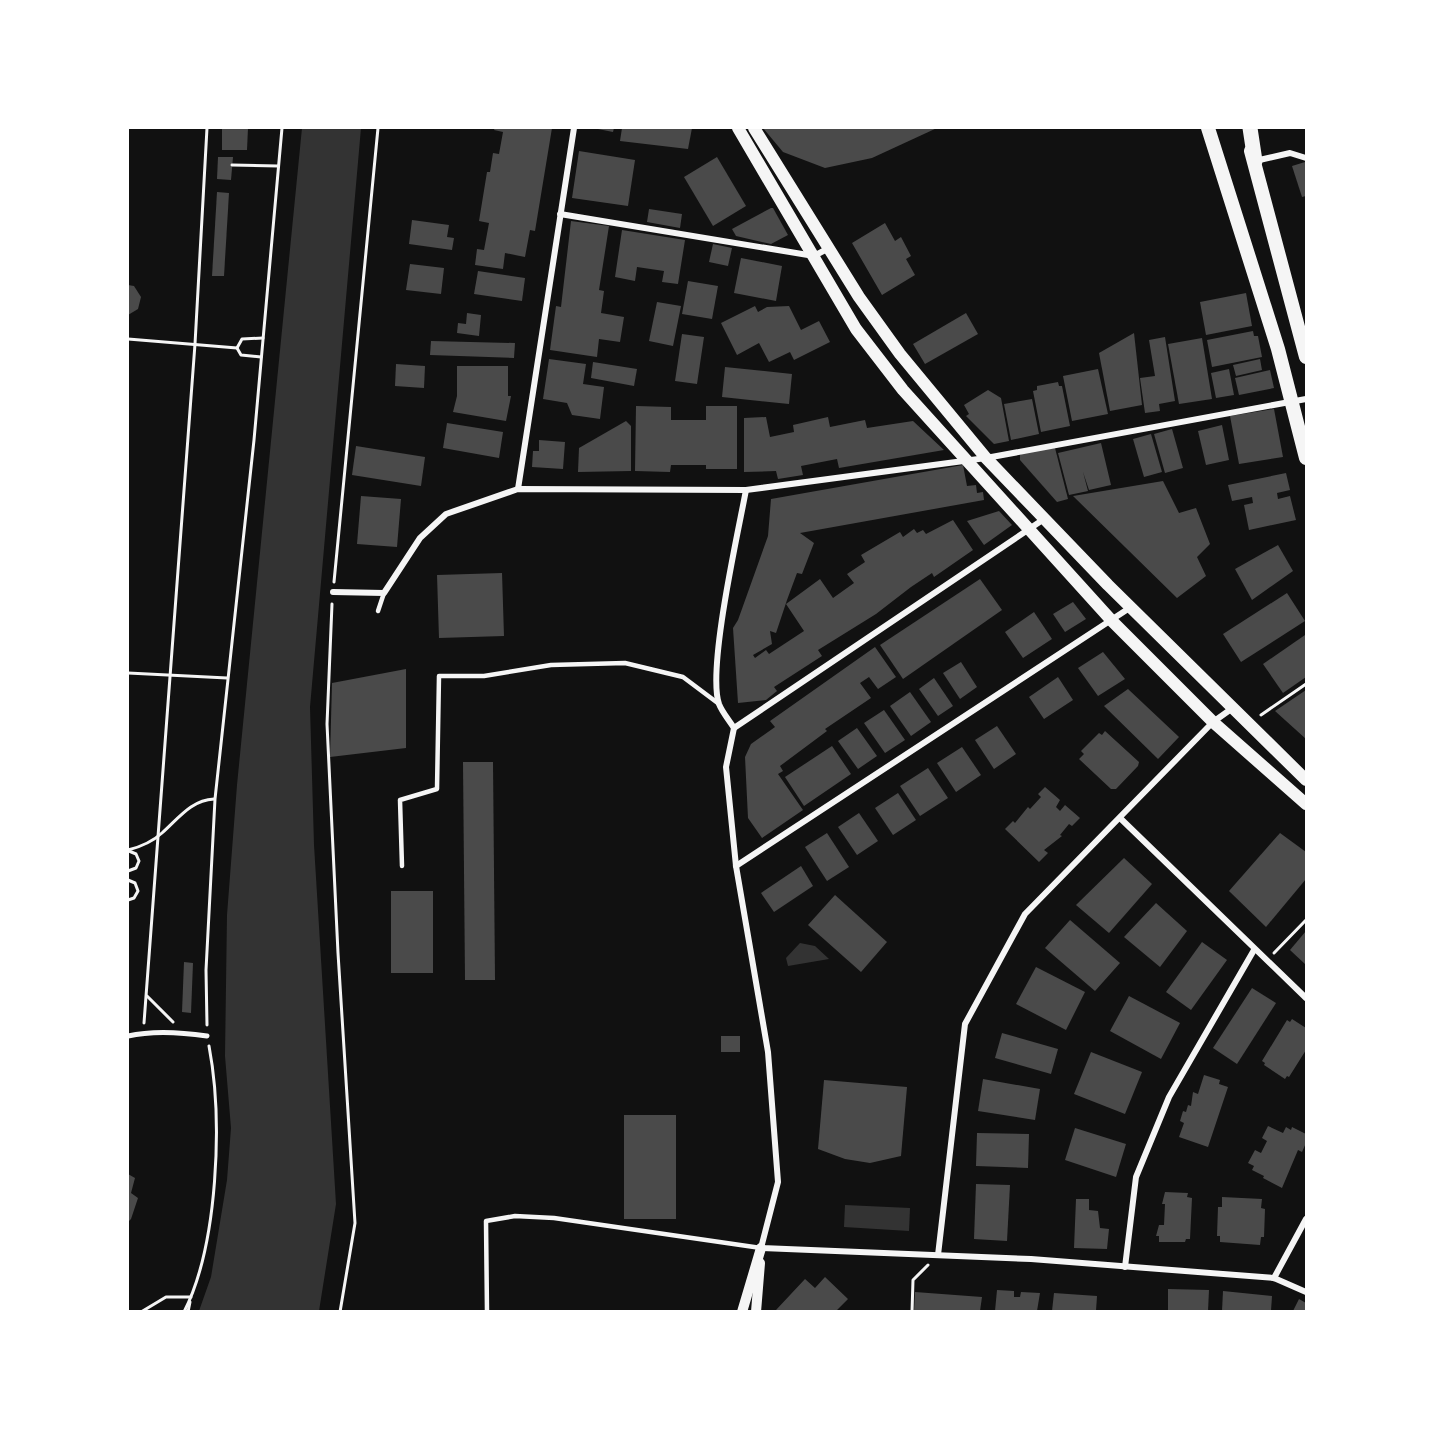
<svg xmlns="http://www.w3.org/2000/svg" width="1434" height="1439" font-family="'DejaVu Sans',sans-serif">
	<rect width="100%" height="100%" fill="#111"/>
	<g fill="#333">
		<polygon points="302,128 361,128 310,707 314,845 336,1204 319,1311 199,1311 211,1277 227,1180 231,1128 225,1056 227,915 237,785"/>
		<polygon points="800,943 815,946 829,959 788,966 786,958"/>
		<polygon points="845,1205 910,1208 909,1231 844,1227"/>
	</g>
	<g fill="#4a4a4a">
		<polygon points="222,128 248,128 247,150 222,150"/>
		<polygon points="495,128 552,128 535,231 530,230 525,257 505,253 503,269 475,265 477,249 484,250 489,223 479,221 487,172 490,172 493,153 499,154 503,132 494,130"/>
		<polygon points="593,128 614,128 613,132"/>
		<polygon points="622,128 692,128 688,149 620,141"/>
		<polygon points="763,128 937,128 872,158 825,168 783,152"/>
		<polygon points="579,151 635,160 628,206 572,198"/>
		<polygon points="218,157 233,157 231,180 217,179"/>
		<polygon points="717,157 746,206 713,226 684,177"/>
		<polygon points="1305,162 1306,196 1302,197 1292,166"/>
		<polygon points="217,192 229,193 224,276 212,276"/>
		<polygon points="771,208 773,208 788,235 771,244 736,236 732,229"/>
		<polygon points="649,209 682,214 680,228 647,222"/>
		<polygon points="412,220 449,225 447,237 454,238 452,250 409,244"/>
		<polygon points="571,221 609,226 599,290 604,291 601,313 624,317 620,342 599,339 597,357 550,350 556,306 561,307"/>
		<polygon points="885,223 895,241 901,237 911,256 906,259 915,275 882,295 852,243"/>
		<polygon points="622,230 685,240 678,284 662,282 664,271 637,267 635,281 615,277"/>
		<polygon points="713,244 732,248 728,266 709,262"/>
		<polygon points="741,258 782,266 776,301 734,293"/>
		<polygon points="410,264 444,268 441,294 406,290"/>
		<polygon points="478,271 525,278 522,301 474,294"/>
		<polygon points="688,281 718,286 712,319 682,314"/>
		<polygon points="128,285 134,286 141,297 138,309 128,315"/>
		<polygon points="1246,293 1252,326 1206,335 1200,302"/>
		<polygon points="657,302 681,306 673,346 649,341"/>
		<polygon points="755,306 758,312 767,307 789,306 801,330 819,321 830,342 794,360 790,352 769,362 759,343 737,355 721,323"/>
		<polygon points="467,313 481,315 479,336 457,333 458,323 466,324"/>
		<polygon points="966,313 978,334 925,364 913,344"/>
		<polygon points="1253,331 1254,336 1258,336 1262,357 1212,367 1207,340"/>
		<polygon points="1134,333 1142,405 1110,411 1099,353"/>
		<polygon points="682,334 704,337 697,384 675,381"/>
		<polygon points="1165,337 1175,401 1159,404 1160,411 1145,413 1140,378 1155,376 1149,340"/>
		<polygon points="1202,338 1212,399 1179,404 1168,344"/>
		<polygon points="431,341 515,343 514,358 430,355"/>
		<polygon points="549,359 586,364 583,384 604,387 600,419 572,415 567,403 543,399"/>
		<polygon points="1260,359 1262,370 1236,376 1233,365"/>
		<polygon points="593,362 637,369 634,386 591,378"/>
		<polygon points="396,364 425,366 424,388 395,386"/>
		<polygon points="457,366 508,366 508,396 511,396 506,421 453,412 457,396"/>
		<polygon points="725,367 792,374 789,404 722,397"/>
		<polygon points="1098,369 1108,414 1072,421 1063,376"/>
		<polygon points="1229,369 1234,395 1216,398 1211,373"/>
		<polygon points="1270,370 1274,388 1239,395 1235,378"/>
		<polygon points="1058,382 1059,386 1062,386 1070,426 1041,432 1033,391 1037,390 1037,386"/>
		<polygon points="988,390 1001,398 1009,441 994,444 966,416 969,414 964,405"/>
		<polygon points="1032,399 1039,434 1011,440 1004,404"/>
		<polygon points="636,406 671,407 671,420 706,420 706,406 737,406 737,469 706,469 706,465 671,465 670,472 635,471"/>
		<polygon points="1274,409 1283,457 1239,464 1230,416"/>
		<polygon points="766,417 770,437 794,432 793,425 828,417 830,427 865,420 867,428 913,421 944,450 839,468 837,459 801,466 803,475 778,479 776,471 744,472 744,418"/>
		<polygon points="626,421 631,426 631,471 578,472 579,448"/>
		<polygon points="447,423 503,432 499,458 443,448"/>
		<polygon points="1222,425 1229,460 1206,465 1198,431"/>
		<polygon points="1172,429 1183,468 1165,473 1154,434"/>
		<polygon points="1151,434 1162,472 1144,477 1133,439"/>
		<polygon points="539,440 565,442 563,469 532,467 533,451 539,451"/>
		<polygon points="1101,443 1111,485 1089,490 1083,472 1088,491 1069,495 1058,453"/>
		<polygon points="356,446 425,457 421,486 352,475"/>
		<polygon points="1055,448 1068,499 1057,502 1020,460 1020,455 1024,452"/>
		<polygon points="963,465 967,486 976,485 977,493 983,492 984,500 800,533 814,543 802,574 797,573 787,600 776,633 770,631 772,644 753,655 755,658 766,650 769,654 804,631 786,604 820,579 833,598 854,583 847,574 865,562 861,555 900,532 903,537 914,529 917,533 923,530 926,534 953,520 973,550 934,577 932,573 911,587 876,614 818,650 822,656 774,687 777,691 766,700 738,703 733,628 738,620 768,536 771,499"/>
		<polygon points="1286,473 1290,490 1277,493 1278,499 1290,496 1296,520 1249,530 1244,505 1253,503 1252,497 1232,501 1228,485"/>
		<polygon points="1163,481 1179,513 1196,508 1210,544 1197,557 1206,576 1177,598 1073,496"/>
		<polygon points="361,496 401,499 397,547 357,544"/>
		<polygon points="999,511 1012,525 984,545 967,521"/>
		<polygon points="1278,545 1293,571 1252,600 1235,569"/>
		<polygon points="502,573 504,636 439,638 437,575"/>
		<polygon points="980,579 1002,610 903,679 880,645"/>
		<polygon points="1287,593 1305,621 1241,662 1223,634"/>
		<polygon points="1073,602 1086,619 1065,632 1053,614"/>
		<polygon points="1034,612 1052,639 1023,658 1005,632"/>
		<polygon points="1305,635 1306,677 1283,693 1263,664"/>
		<polygon points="875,647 896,677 878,689 869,677 860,683 871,698 825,729 827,731 780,766 783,771 778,774 803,810 762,838 748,818 745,757 751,744 775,727 770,721"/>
		<polygon points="1103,652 1125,679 1098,696 1078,668"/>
		<polygon points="961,662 977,687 960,699 943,673"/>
		<polygon points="406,669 406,748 330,757 332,683"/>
		<polygon points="1058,677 1073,700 1044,719 1029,697"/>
		<polygon points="934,678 953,706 938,716 919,689"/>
		<polygon points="1128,689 1179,737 1158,759 1104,706"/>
		<polygon points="1306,690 1306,739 1275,711"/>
		<polygon points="910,692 931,722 911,736 890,706"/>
		<polygon points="884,710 905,740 885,753 864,723"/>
		<polygon points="997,726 1016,754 994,769 975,740"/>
		<polygon points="857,728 877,756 858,769 838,741"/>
		<polygon points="1105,731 1139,762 1138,766 1116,789 1111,789 1079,759 1084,754 1081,751 1099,733 1102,735"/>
		<polygon points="832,746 851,774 804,806 785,777"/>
		<polygon points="962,747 981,775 956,792 937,763"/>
		<polygon points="463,762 493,762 495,980 465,980"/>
		<polygon points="928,768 948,798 920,816 900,786"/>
		<polygon points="1045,787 1060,800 1056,807 1060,811 1065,805 1080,818 1072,826 1069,824 1060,835 1062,836 1044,850 1048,853 1039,862 1005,829 1013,821 1015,823 1028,807 1030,809 1041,797 1038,794"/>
		<polygon points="898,793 916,820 893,835 875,808"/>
		<polygon points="859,813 878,841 857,855 838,827"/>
		<polygon points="827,833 849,867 827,881 805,847"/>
		<polygon points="1280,833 1306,852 1306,879 1266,927 1229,891"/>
		<polygon points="1124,858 1152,884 1109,933 1076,905"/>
		<polygon points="801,866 813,886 774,912 761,893"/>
		<rect x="391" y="891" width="42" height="82"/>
		<polygon points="835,895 887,942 861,972 808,925"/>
		<polygon points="1156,903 1187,931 1160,967 1124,937"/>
		<polygon points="1070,920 1120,963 1095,991 1045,948"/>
		<polygon points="1306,931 1306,965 1290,950"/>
		<polygon points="1202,942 1227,960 1191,1010 1166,992"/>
		<polygon points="184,962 193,963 191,1013 182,1012"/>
		<polygon points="1036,967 1085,992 1066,1030 1016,1004"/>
		<polygon points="1252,988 1276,1003 1237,1064 1213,1048"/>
		<polygon points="1129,996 1180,1023 1161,1059 1110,1031"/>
		<polygon points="1292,1019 1306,1028 1306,1050 1289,1077 1287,1076 1285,1079 1264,1065 1265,1063 1262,1061 1287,1020 1290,1022"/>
		<polygon points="1002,1033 1058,1049 1051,1074 995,1058"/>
		<rect x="721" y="1036" width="19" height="16"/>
		<polygon points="1091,1052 1142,1072 1125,1114 1074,1094"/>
		<polygon points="1204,1075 1220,1080 1219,1084 1228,1087 1208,1147 1179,1137 1184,1123 1180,1121 1183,1111 1186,1112 1188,1105 1191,1106 1193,1092 1198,1094"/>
		<polygon points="983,1079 1040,1089 1035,1120 978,1111"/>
		<polygon points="824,1080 907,1087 901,1156 870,1163 845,1159 818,1149"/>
		<rect x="624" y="1115" width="52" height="104"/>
		<polygon points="1268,1126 1283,1133 1286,1127 1291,1130 1292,1127 1306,1134 1306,1143 1302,1152 1298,1150 1282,1188 1263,1178 1264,1176 1252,1170 1254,1166 1248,1163 1255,1150 1261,1153 1267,1141 1262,1138"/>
		<polygon points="1075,1128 1126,1144 1116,1177 1065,1160"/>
		<polygon points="977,1133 1029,1134 1028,1168 976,1166"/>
		<polygon points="128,1174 135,1178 131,1193 138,1198 131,1219 128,1222"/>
		<polygon points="976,1184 1010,1185 1007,1241 974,1239"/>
		<polygon points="1165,1192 1188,1193 1187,1197 1192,1198 1190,1239 1186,1239 1185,1242 1159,1242 1159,1236 1156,1236 1159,1225 1164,1225 1165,1204 1162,1204"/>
		<polygon points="1222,1197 1262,1199 1261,1208 1265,1209 1264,1237 1261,1237 1260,1245 1220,1242 1220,1236 1217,1236 1218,1207 1222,1207"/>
		<polygon points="1076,1199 1089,1199 1089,1210 1098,1211 1100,1228 1109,1229 1107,1249 1074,1248"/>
		<polygon points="825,1277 848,1299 836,1311 776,1310 805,1279 815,1288"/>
		<polygon points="1168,1289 1209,1290 1208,1311 1168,1311"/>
		<polygon points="997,1290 1014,1291 1014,1297 1020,1297 1021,1292 1040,1293 1037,1311 995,1311"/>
		<polygon points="1223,1291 1272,1296 1271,1311 1222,1311"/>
		<polygon points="915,1292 982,1297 980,1311 914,1311"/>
		<polygon points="1054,1293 1097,1296 1096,1311 1052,1311"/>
		<polygon points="1299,1299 1306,1303 1306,1311 1293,1311"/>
	</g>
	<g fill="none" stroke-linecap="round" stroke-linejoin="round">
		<g stroke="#f5f5f5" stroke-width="3">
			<polyline points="232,165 278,166"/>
			<polyline points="128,339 237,348 242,339 263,338"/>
			<polyline points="237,348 241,355 261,357"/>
			<polyline points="334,582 378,128"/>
			<polyline points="332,604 327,724 338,953 355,1223 340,1312"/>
			<polyline points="128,673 227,678"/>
			<polyline points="1261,715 1306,684"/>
			<path d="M128,850C140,847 152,842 162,833C178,819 191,800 214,799"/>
			<polyline points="128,871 136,868 139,861 136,854 129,851"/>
			<polyline points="128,880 135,883 138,891 134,898 128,900"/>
			<polyline points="1274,953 1306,920"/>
			<polyline points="147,996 173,1022"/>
			<polyline points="144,1023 195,344 207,128"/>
			<polyline points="207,1025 206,970 215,799 254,440 282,128"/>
			<polyline points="141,1312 166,1297 191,1297"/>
			<path d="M184,1312C218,1245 223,1120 209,1046"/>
			<polyline points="188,1312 190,1302"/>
			<polyline points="912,1312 913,1280 928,1265"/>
		</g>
		<g stroke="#f5f5f5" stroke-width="4.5">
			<polyline points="378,611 384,593"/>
			<polyline points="402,866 400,800 437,789 439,676 484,676 551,665 625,663 683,677 719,704"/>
			<polyline points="487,1312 486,1221 515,1216 554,1218 761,1248"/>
		</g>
		<path stroke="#f5f5f5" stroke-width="5" d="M128,1036C154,1030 180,1032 207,1036"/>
		<g stroke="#f5f5f5" stroke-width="6">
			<polyline points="1255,161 1290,153 1306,158"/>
			<polyline points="560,214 814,256 829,248"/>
			<polyline points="518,489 574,128"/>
			<path d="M746,490C738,533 707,669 719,704C722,712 729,720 734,728L726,767L736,866L768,1052L778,1182L761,1248L1031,1259L1274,1278L1306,1292"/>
			<polyline points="333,592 384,593 420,538 446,514 518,489 746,490 986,458 1306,399"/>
			<polyline points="734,728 1044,519"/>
			<polyline points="1120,818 1306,998"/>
			<polyline points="736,866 1131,607"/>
			<polyline points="938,1255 965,1024 1025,914 1213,722 1234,707"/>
			<polyline points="1125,1267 1136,1177 1169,1097 1254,950"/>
			<polyline points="1274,1278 1306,1219"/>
		</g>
		<g stroke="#f5f5f5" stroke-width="10">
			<polyline points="742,1312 761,1248"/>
			<polyline points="756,1312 760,1263"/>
		</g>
		<g stroke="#f5f5f5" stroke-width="12">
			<polyline points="738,128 856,329 903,390 1112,621 1213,722 1306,804"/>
			<polyline points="754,128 859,297 900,354 986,458 1108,585 1306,780"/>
		</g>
		<g stroke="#f5f5f5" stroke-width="14">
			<polyline points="1208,128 1278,349 1306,458"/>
			<polyline points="1251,151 1306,357"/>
		</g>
		<polyline stroke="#f5f5f5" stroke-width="15" points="1250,128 1255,161"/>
	</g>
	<rect width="1434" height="1439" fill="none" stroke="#ffffff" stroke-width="258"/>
</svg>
